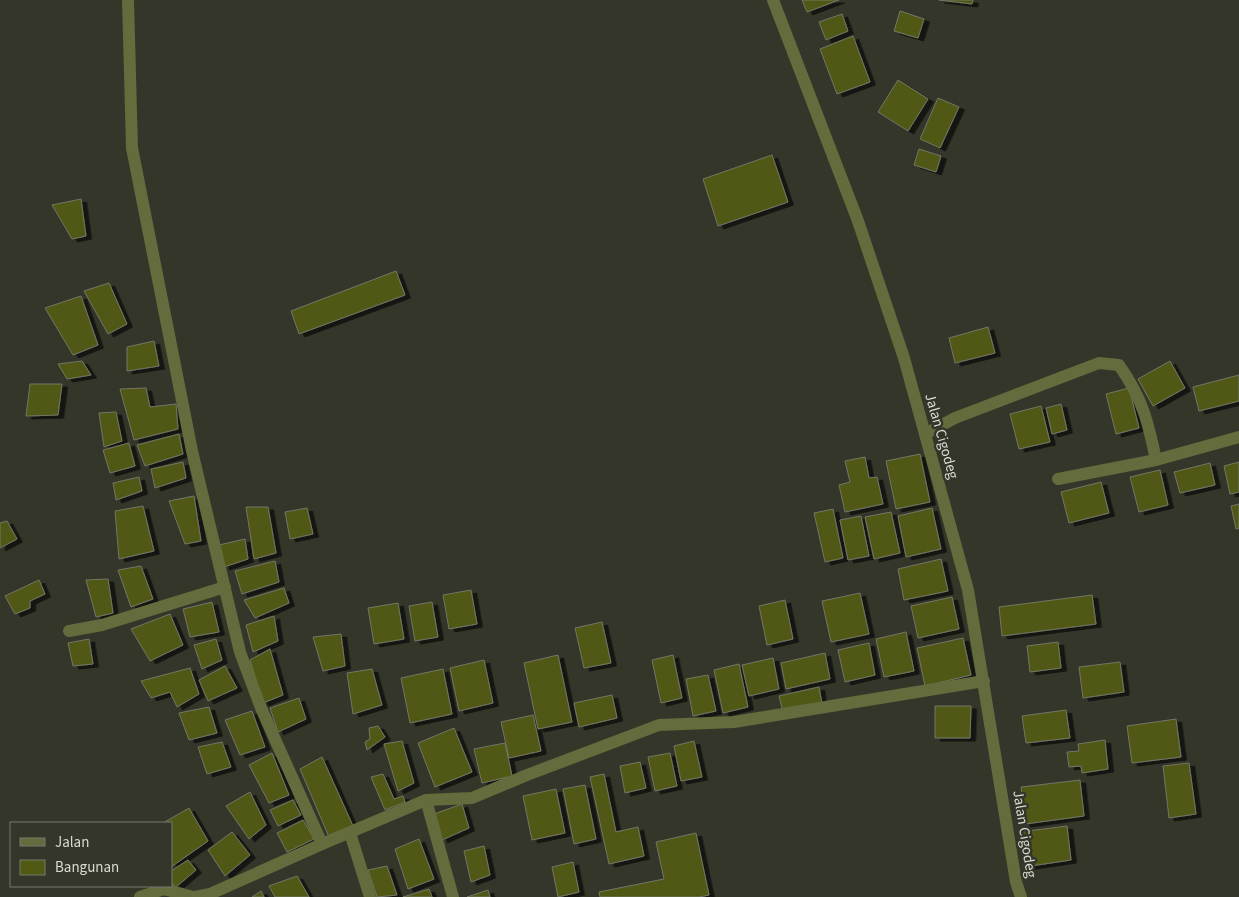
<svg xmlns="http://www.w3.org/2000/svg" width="1239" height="897" font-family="'Source Sans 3',sans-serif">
	<defs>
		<filter id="shadow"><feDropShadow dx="5.5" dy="3" stdDeviation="0" flood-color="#0009"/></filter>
	</defs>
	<rect width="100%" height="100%" fill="#34362a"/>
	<g fill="#515912" stroke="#737668" filter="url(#shadow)">
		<polygon points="802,0 839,0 807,12"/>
		<polygon points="939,0 973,0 972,4"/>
		<polygon points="900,11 924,19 918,38 894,31"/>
		<polygon points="842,14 848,31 826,40 819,22"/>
		<polygon points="853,36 870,82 837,94 820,49"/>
		<polygon points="898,80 928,99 908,131 878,112"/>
		<polygon points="938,98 959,107 940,148 920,139"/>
		<polygon points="919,149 941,156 936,172 914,165"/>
		<polygon points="772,155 788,202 718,226 703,179"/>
		<polygon points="81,199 86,236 72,239 52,205"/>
		<polygon points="396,271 405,295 299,334 291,311"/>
		<polygon points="109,283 127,324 108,334 84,291"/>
		<polygon points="81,296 98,345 73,355 45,308"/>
		<polygon points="988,327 995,353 955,363 949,338"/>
		<polygon points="154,341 159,366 127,371 127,347"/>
		<polygon points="82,361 91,375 67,379 58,364"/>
		<polygon points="1170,361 1185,388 1153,406 1138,379"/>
		<polygon points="1239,375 1239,401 1199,411 1193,387"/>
		<polygon points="30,384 62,384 58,415 26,416"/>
		<polygon points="146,388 150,407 176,404 178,429 134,440 120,389"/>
		<polygon points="1129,388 1139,428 1116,434 1106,394"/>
		<polygon points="1061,404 1067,430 1052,434 1046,408"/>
		<polygon points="1041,406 1050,442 1019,449 1010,414"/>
		<polygon points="116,412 122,441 104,447 99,413"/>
		<polygon points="179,434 183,454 145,466 137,445"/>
		<polygon points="129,443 135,466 110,473 103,450"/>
		<polygon points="920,454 930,502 896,509 886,461"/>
		<polygon points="865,457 869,478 877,477 883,504 845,512 839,485 850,482 845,461"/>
		<polygon points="183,462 186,478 155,488 151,469"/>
		<polygon points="1239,462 1239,492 1230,494 1224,466"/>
		<polygon points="1210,463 1215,485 1180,493 1174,472"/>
		<polygon points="1160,470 1168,505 1139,512 1130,477"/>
		<polygon points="139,477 142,491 116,500 113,483"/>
		<polygon points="1101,482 1109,513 1069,523 1061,492"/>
		<polygon points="194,496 201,541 185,544 169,501"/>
		<polygon points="1239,504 1239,528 1236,529 1231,506"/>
		<polygon points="143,506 154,551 119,559 115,511"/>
		<polygon points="246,507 268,507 276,553 254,559"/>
		<polygon points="307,508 313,534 290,539 285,512"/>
		<polygon points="932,508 941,549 906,557 898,516"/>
		<polygon points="833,509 843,558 825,562 814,513"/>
		<polygon points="891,512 900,553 874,559 865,517"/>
		<polygon points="861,516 869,556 848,560 840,520"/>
		<polygon points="7,521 17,539 0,548 0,523"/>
		<polygon points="245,539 248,559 224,567 219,545"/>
		<polygon points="941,559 948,591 904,600 898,569"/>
		<polygon points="275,561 279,582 242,594 235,571"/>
		<polygon points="141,566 153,599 131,607 118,570"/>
		<polygon points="108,579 113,613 96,617 86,580"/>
		<polygon points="39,580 45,594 30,601 30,608 15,614 5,596"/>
		<polygon points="284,588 289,603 255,618 244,600"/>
		<polygon points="471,590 477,624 449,629 443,595"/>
		<polygon points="860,593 869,634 831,642 822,601"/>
		<polygon points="1092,595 1096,624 1002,636 999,607"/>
		<polygon points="952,597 959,629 918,638 911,606"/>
		<polygon points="785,600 793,639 767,645 759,606"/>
		<polygon points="212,602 219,632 190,637 183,609"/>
		<polygon points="432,602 438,637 415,641 409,606"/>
		<polygon points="398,603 404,639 374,644 368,608"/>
		<polygon points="170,614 183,645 150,661 131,629"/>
		<polygon points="274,616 278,641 253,652 246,625"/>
		<polygon points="602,622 611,663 584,668 575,628"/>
		<polygon points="906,632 914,671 884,677 876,639"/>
		<polygon points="341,634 345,666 323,671 313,637"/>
		<polygon points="963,638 971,675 925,686 917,648"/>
		<polygon points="89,639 93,664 73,666 68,643"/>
		<polygon points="216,639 222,660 202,669 194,645"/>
		<polygon points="1058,642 1061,668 1030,672 1027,646"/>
		<polygon points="869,643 875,675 845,682 838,650"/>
		<polygon points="270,649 283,695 263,703 250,660"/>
		<polygon points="825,653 830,679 786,689 781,663"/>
		<polygon points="558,655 572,722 538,729 524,663"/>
		<polygon points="673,655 682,698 661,703 652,660"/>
		<polygon points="773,658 779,689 749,696 742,665"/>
		<polygon points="484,660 493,703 459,711 450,668"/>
		<polygon points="1120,662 1124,692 1083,698 1079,667"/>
		<polygon points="739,664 748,707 723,713 714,670"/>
		<polygon points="225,666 237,688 208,701 199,680"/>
		<polygon points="190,668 199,694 177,707 170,692 151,698 141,681"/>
		<polygon points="372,669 382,705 353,714 347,673"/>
		<polygon points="443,669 452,714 410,723 401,678"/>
		<polygon points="708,675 716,711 693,716 686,679"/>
		<polygon points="819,687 822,704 783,712 779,696"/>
		<polygon points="612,695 617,718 579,727 574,703"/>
		<polygon points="299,698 306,719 278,732 270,708"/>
		<polygon points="935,706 971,706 970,738 935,738"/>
		<polygon points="209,707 217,733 189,740 179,713"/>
		<polygon points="1066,710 1070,738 1026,743 1022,716"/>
		<polygon points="252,711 265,747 240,755 225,720"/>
		<polygon points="533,715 541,751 509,758 501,722"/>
		<polygon points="1176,719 1181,757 1132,763 1127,726"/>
		<polygon points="378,726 385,737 367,750 365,742 370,739 369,728"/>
		<polygon points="454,728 472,772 435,787 418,743"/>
		<polygon points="1105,740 1108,769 1082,773 1081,766 1069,767 1067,752 1079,751 1078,744"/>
		<polygon points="402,741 414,783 398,791 384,744"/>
		<polygon points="694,741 702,777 681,781 674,746"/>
		<polygon points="222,742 231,767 207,774 198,747"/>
		<polygon points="505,743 512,776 482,783 474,749"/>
		<polygon points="272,753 289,795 269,803 249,765"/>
		<polygon points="670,753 677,786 655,791 648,757"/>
		<polygon points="322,757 353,826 329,837 300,769"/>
		<polygon points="640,762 646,788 625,793 620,766"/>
		<polygon points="1189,763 1196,814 1169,818 1163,766"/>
		<polygon points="383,774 394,799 403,796 405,802 385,810 371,777"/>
		<polygon points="604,774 616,832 638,827 644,856 609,864 590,777"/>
		<polygon points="1080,780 1084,816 1025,824 1021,787"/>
		<polygon points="585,785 596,839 574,844 563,789"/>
		<polygon points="556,789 565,833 532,840 523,796"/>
		<polygon points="250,792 266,825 249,839 226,806"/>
		<polygon points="293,800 301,815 278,826 270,810"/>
		<polygon points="462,804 469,828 442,840 434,814"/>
		<polygon points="189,808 208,841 171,867 171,823 163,823"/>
		<polygon points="303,820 314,839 287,852 277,833"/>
		<polygon points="1067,826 1071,860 1024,867 1020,832"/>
		<polygon points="232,832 250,855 225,876 208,850"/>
		<polygon points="696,833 709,895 699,897 600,897 599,892 664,879 656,842"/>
		<polygon points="419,839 434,879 408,889 395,849"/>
		<polygon points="484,846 490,875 471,882 464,851"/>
		<polygon points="188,860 196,870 176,887 171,883 171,871"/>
		<polygon points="573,862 579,892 558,897 552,867"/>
		<polygon points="387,866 397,895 377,897 368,870"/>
		<polygon points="297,876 309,897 275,897 269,886"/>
		<polygon points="429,889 432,897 403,897"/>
		<polygon points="488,890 490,897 467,897"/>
		<polygon points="261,891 264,897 252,897"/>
	</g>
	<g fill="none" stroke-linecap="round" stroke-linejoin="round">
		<g stroke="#646b3c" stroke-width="12">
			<polyline points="128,0 132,148 192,451 240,652 261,708 322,844"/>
			<polyline points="773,0 858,221 904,358 968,590 1016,882 1021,897"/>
			<path d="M925,434L955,418L1099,363L1119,365C1142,398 1148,421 1156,460"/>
			<polyline points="1058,479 1156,460 1239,437"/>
			<polyline points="69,631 102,625 225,587"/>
			<polyline points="426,800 453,897"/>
			<polyline points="350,833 370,897"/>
			<polyline points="140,897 164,889 193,897"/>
			<polyline points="195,897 210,894 322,844 426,800 472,798 527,775 659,725 734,722 984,681"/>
		</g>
	</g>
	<g text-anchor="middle" stroke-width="5" stroke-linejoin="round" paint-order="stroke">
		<g font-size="15" fill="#dadcd4" stroke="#34362a">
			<text transform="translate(942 436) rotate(74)" y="5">Jalan Cigodeg</text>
			<text transform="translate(1025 834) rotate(81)" y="5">Jalan Cigodeg</text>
		</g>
	</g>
	<rect x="10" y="822" width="162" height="65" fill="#34362a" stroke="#76786e"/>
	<rect x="20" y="838" width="25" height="8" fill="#646b3c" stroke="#76786e"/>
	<text x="55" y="847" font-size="15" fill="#dadcd4">Jalan</text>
	<rect x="20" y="860" width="25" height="15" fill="#515912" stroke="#76786e"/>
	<text x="55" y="872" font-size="15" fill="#dadcd4">Bangunan</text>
</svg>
